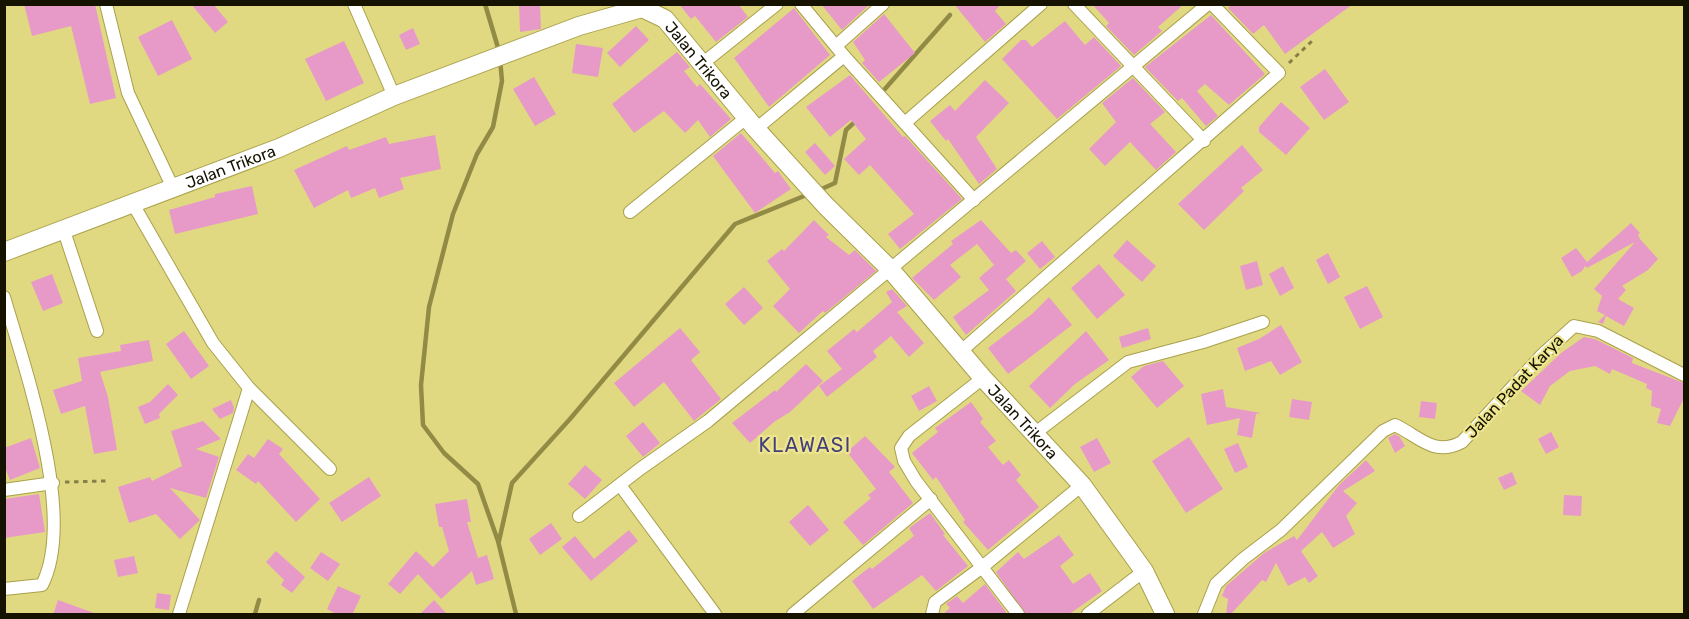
<svg xmlns="http://www.w3.org/2000/svg" width="1689" height="619" font-family="Rubik,sans-serif">
	<rect width="100%" height="100%" fill="#e1d982"/>
	<g fill="none" stroke-linecap="round" stroke-linejoin="round">
		<g stroke="#928b46" stroke-width="4.5">
			<polyline points="485,4 499,51"/>
			<polyline points="500,59 502,81 493,127 477,154 453,214 429,307 421,385 423,425 444,453 478,484 498,541 516,614"/>
			<polyline points="884,90 950,15"/>
			<polyline points="817,191 835,183 846,130 858,119"/>
			<polyline points="499,541 512,483 570,419 735,224 809,194"/>
			<polyline points="255,614 259,600"/>
		</g>
	</g>
	<g fill="#e79ac7">
		<polygon points="24,4 95,4 116,98 90,104 71,26 32,36"/>
		<polygon points="191,4 213,4 228,22 215,33"/>
		<polygon points="519,4 540,4 541,29 520,32"/>
		<polygon points="679,4 738,4 748,17 716,42 695,16 691,19"/>
		<polygon points="821,4 870,4 842,30"/>
		<polygon points="954,4 1001,4 995,11 1006,24 985,42"/>
		<polygon points="1092,4 1184,4 1158,27 1162,31 1134,55 1106,26 1109,23"/>
		<polygon points="1233,4 1353,4 1285,54 1264,25 1253,34 1228,8"/>
		<polygon points="794,8 830,55 769,107 734,58"/>
		<polygon points="884,14 915,53 879,82 862,63 865,60 853,42"/>
		<polygon points="1211,15 1265,74 1229,105 1205,84 1197,91 1218,116 1206,126 1182,98 1178,101 1145,67"/>
		<polygon points="172,20 192,59 158,76 138,37"/>
		<polygon points="1065,21 1085,45 1094,37 1121,66 1057,119 1002,59 1021,40 1026,40 1032,47"/>
		<polygon points="636,26 649,40 620,67 607,53"/>
		<polygon points="413,28 420,44 406,50 399,35"/>
		<polygon points="344,41 364,83 326,101 305,59"/>
		<polygon points="576,44 603,48 598,77 572,73"/>
		<polygon points="677,52 690,67 684,71 697,87 700,84 731,119 710,137 698,120 685,133 664,111 634,133 612,104"/>
		<polygon points="1325,69 1349,102 1324,120 1300,87"/>
		<polygon points="850,75 903,137 905,136 962,199 900,249 888,234 914,214 870,165 859,175 844,159 866,139 851,120 830,137 806,107"/>
		<polygon points="534,77 556,114 535,126 513,89"/>
		<polygon points="1133,78 1165,112 1150,124 1176,152 1156,170 1130,142 1105,166 1089,149 1116,122 1102,103"/>
		<polygon points="985,80 1009,103 976,137 997,169 979,184 948,139 946,141 930,121 950,105 955,111"/>
		<polygon points="1281,102 1310,128 1286,155 1259,132 1259,127"/>
		<polygon points="741,133 775,173 778,171 791,189 755,213 713,156"/>
		<polygon points="435,135 441,169 400,178 404,189 379,198 375,188 351,198 348,190 314,208 294,170 347,146 349,150 386,137 389,144"/>
		<polygon points="815,143 835,166 825,175 805,152"/>
		<polygon points="1242,145 1263,170 1241,188 1244,191 1204,230 1178,204"/>
		<polygon points="252,186 258,214 175,234 169,210 215,197 215,194"/>
		<polygon points="814,220 829,235 826,237 849,255 855,250 876,271 825,313 823,311 799,333 773,306 790,289 767,261 782,249 784,251"/>
		<polygon points="981,220 1011,253 1016,250 1026,261 1006,279 1016,291 966,335 953,317 989,290 979,278 994,265 977,244 950,265 961,277 934,300 912,278 953,244 951,241"/>
		<polygon points="1631,223 1640,233 1638,235 1640,239 1658,259 1648,270 1622,286 1626,290 1618,299 1634,308 1624,326 1606,316 1603,324 1598,322 1605,315 1597,311 1602,296 1594,289 1635,242 1587,268 1585,266 1582,271 1572,277 1561,258 1576,248 1587,262"/>
		<polygon points="1127,240 1156,266 1142,282 1113,256"/>
		<polygon points="1042,241 1055,257 1040,269 1027,253"/>
		<polygon points="1328,253 1340,277 1328,284 1316,260"/>
		<polygon points="1257,261 1263,285 1246,290 1240,266"/>
		<polygon points="1099,264 1125,295 1097,319 1071,288"/>
		<polygon points="1283,266 1294,288 1280,296 1269,274"/>
		<polygon points="52,274 63,303 43,311 31,282"/>
		<polygon points="1367,286 1383,317 1360,329 1344,297"/>
		<polygon points="744,287 763,308 744,325 725,304"/>
		<polygon points="892,289 907,306 897,312 924,343 909,357 891,336 873,351 877,357 827,397 819,386 842,369 827,351 854,329 857,332 892,302 886,292"/>
		<polygon points="1049,297 1072,325 1008,374 988,348 1032,314"/>
		<polygon points="1281,325 1302,362 1280,375 1271,361 1245,371 1237,348 1259,339"/>
		<polygon points="680,328 700,352 691,360 721,399 694,421 664,382 634,407 614,383"/>
		<polygon points="1148,328 1151,339 1122,348 1119,337"/>
		<polygon points="184,331 209,366 191,379 166,344"/>
		<polygon points="1086,331 1109,360 1075,384 1050,408 1029,386"/>
		<polygon points="1584,337 1595,339 1633,358 1632,363 1684,383 1684,398 1670,426 1657,423 1661,409 1651,406 1652,391 1646,388 1647,384 1612,369 1610,374 1595,366 1570,371 1550,386 1540,405 1521,391 1561,353"/>
		<polygon points="149,340 153,361 100,372 108,397 117,450 94,454 85,406 61,414 53,390 82,381 78,358 121,351 120,345"/>
		<polygon points="1163,361 1184,386 1157,408 1131,377 1144,366"/>
		<polygon points="806,364 823,381 790,412 774,422 750,443 732,423 775,390 776,392"/>
		<polygon points="168,384 178,395 159,414 160,418 145,424 138,407 150,402"/>
		<polygon points="929,386 937,401 919,411 911,396"/>
		<polygon points="1223,389 1226,407 1261,413 1256,414 1252,438 1237,435 1240,418 1207,425 1201,394"/>
		<polygon points="1292,399 1312,402 1309,420 1289,417"/>
		<polygon points="231,400 234,408 233,413 220,419 212,409"/>
		<polygon points="1421,401 1437,403 1435,419 1419,417"/>
		<polygon points="971,402 983,419 980,422 996,441 988,447 1003,465 1009,460 1021,475 1016,480 1039,507 988,550 963,522 965,520 936,477 933,480 912,453 938,432 935,428"/>
		<polygon points="203,421 221,439 196,449 219,457 206,498 170,488 200,520 180,539 156,514 129,523 118,487 150,477 152,481 182,466 171,431"/>
		<polygon points="643,422 660,443 643,457 626,436"/>
		<polygon points="1551,432 1559,447 1546,454 1538,439"/>
		<polygon points="1395,434 1400,437 1405,446 1395,453 1388,438"/>
		<polygon points="865,436 895,467 889,472 913,503 863,545 843,522 871,498 868,495 876,489 847,452"/>
		<polygon points="1189,437 1223,489 1186,513 1152,461"/>
		<polygon points="31,438 40,468 10,480 4,465 4,448"/>
		<polygon points="1097,438 1111,463 1094,472 1080,447"/>
		<polygon points="268,439 283,449 279,454 320,499 296,522 258,481 256,484 236,470 248,454 254,458"/>
		<polygon points="1238,443 1248,467 1235,473 1224,449"/>
		<polygon points="1366,460 1375,471 1343,491 1357,503 1346,516 1355,534 1333,548 1322,532 1301,551 1318,576 1309,583 1305,577 1288,586 1276,563 1266,582 1262,580 1230,615 1226,615 1228,599 1222,596 1226,586 1264,553 1294,536 1297,540 1339,485"/>
		<polygon points="585,465 602,480 585,499 568,484"/>
		<polygon points="1512,472 1517,484 1504,490 1498,478"/>
		<polygon points="369,477 381,496 342,522 329,503"/>
		<polygon points="39,494 45,532 4,538 4,499"/>
		<polygon points="1564,495 1582,496 1581,516 1563,515"/>
		<polygon points="467,499 471,522 467,522 478,558 487,555 494,579 476,585 472,571 441,599 418,574 400,594 388,584 416,551 433,567 449,551 442,527 439,527 435,504"/>
		<polygon points="808,505 829,530 810,546 789,522"/>
		<polygon points="930,513 945,534 943,535 968,566 936,591 922,575 873,609 852,581 870,567 872,569 914,536 909,528"/>
		<polygon points="551,523 562,539 540,555 529,539"/>
		<polygon points="629,530 638,541 591,581 562,547 575,536 594,559"/>
		<polygon points="1059,535 1074,555 1060,566 1073,584 1090,573 1102,591 1068,615 1026,615 996,572 1018,552 1024,559"/>
		<polygon points="276,551 305,577 292,593 281,585 284,580 266,562"/>
		<polygon points="321,552 340,564 328,581 310,568"/>
		<polygon points="134,556 138,573 118,577 114,560"/>
		<polygon points="985,584 1006,612 1004,615 942,615 950,608 946,604 957,596 963,603"/>
		<polygon points="338,586 361,596 352,615 338,615 327,609"/>
		<polygon points="157,593 171,595 169,610 155,608"/>
		<polygon points="58,600 94,613 94,615 53,615"/>
		<polygon points="434,600 448,615 419,615"/>
	</g>
	<g fill="none" stroke-linecap="round" stroke-linejoin="round">
		<g stroke="#a9a14b" stroke-width="14">
			<g id="street">
				<polyline points="106,4 128,93 173,188"/>
				<polyline points="354,4 394,96"/>
				<polyline points="801,4 844,56 974,200"/>
				<polyline points="1074,4 1204,141"/>
				<polyline points="836,46 883,4"/>
				<polyline points="702,64 777,4"/>
				<polyline points="906,122 1041,4"/>
				<polyline points="756,129 844,56"/>
				<polyline points="133,204 213,343 249,388 330,469"/>
				<polyline points="630,212 746,118"/>
				<polyline points="64,231 97,331"/>
				<path d="M4,297C25,369 77,517 42,585L4,589"/>
				<polyline points="960,352 1279,73 1212,4"/>
				<polyline points="983,378 909,436 901,448 904,461 916,481 1018,614"/>
				<polyline points="1034,434 1128,362 1203,342 1263,322"/>
				<polyline points="620,485 715,614"/>
				<polyline points="4,490 53,483"/>
				<polyline points="579,516 640,469 708,421 1208,4"/>
				<polyline points="179,614 249,388"/>
				<polyline points="793,614 931,499"/>
				<polyline points="932,614 935,602 981,568 1082,485"/>
				<polyline points="1088,614 1144,571"/>
				<path d="M1204,614L1216,584L1243,559L1281,530L1383,431L1395,425C1420,437 1434,457 1462,442L1541,356L1574,326L1598,331L1684,375"/>
			</g>
		</g>
		<g stroke="#a9a14b" stroke-width="20">
			<g id="secondary">
				<path id="s1" d="M4,252L279,148L394,96L579,26L642,8L665,19L756,129L826,206L890,269L983,378L1082,485L1144,571L1165,614"/>
			</g>
		</g>
		<g stroke="#868048" stroke-width="3" stroke-dasharray="4.5 4.5" stroke-linecap="butt">
			<polyline points="1289,63 1312,41"/>
			<polyline points="65,482 106,481"/>
		</g>
		<use href="#street" stroke="#fff" stroke-width="12"/>
		<use href="#secondary" stroke="#fff" stroke-width="18"/>
	</g>
	<g text-anchor="middle" stroke-width="4.5" stroke-linejoin="round" paint-order="stroke">
		<g font-size="16" fill="#151200" stroke="#eee68f">
			<text dy="6" stroke="none"><textPath href="#s1" startOffset="762">Jalan Trikora</textPath></text>
			<text dy="6" stroke="none"><textPath href="#s1" startOffset="242">Jalan Trikora</textPath></text>
			<text transform="translate(1514 386) rotate(-47)" y="6">Jalan Padat Karya</text>
			<text dy="6" stroke="none"><textPath href="#s1" startOffset="1248">Jalan Trikora</textPath></text>
		</g>
		<g font-size="20" letter-spacing="1.5" fill="#433f7c" stroke="#eee68f">
			<text x="805" y="452">KLAWASI</text>
		</g>
	</g>
	<rect width="1689" height="619" fill="none" stroke="#151200" stroke-width="12"/>
</svg>
